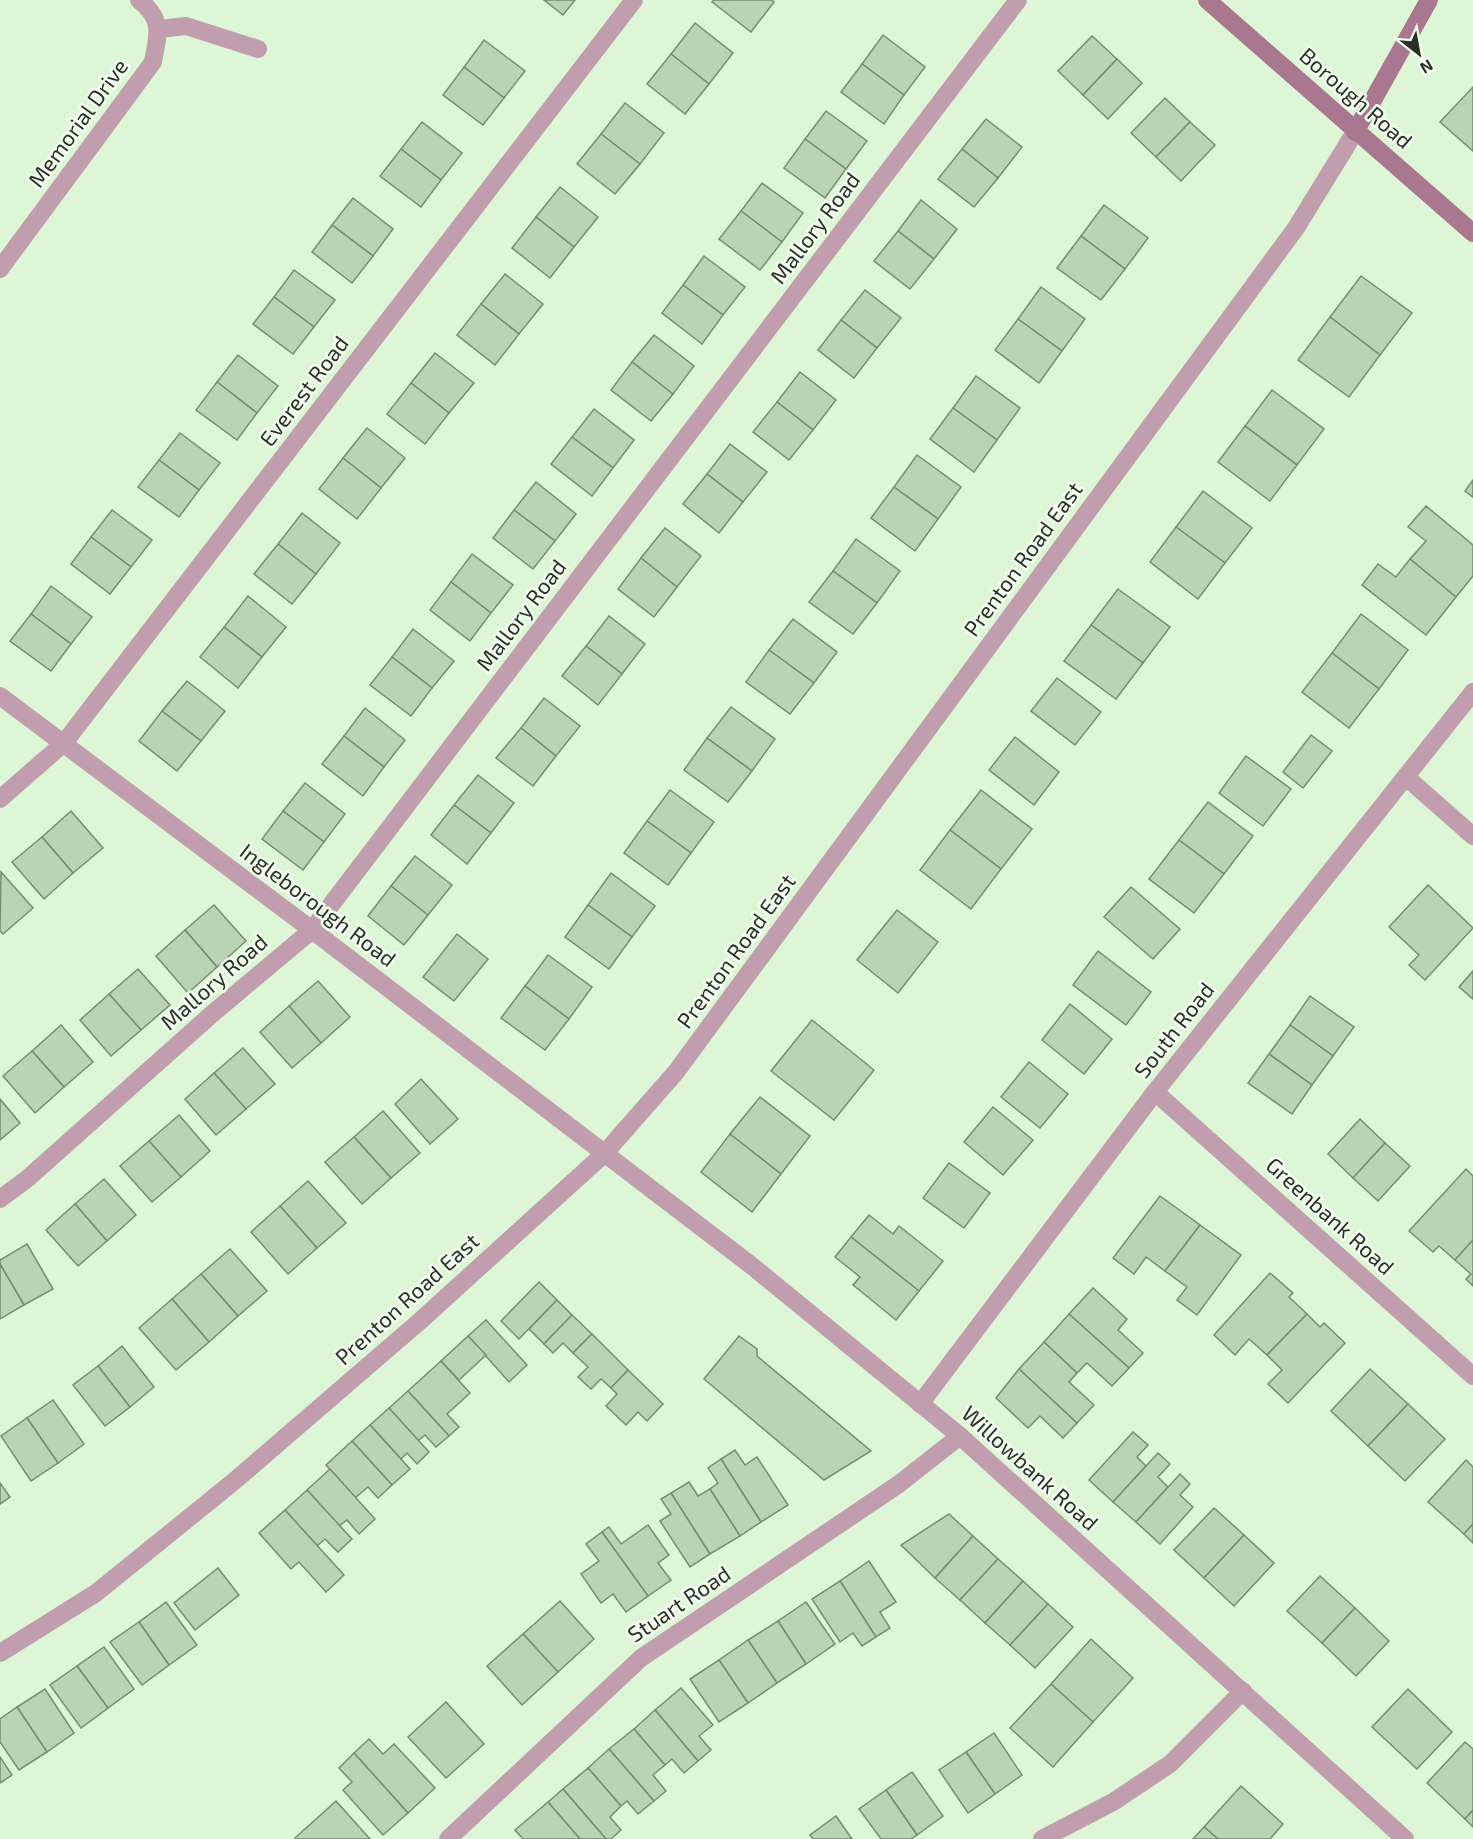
<svg xmlns="http://www.w3.org/2000/svg" width="1473" height="1839" font-family="'Exo 2',sans-serif">
	<rect width="100%" height="100%" fill="#ddf6d6"/>
	<g fill="#bad3b3" stroke="#768d70" stroke-width="1.5">
		<polygon points="544,0 575,0 563,15"/>
		<polygon points="714,0 772,0 774,2 751,32 712,2"/>
		<polygon points="695,23 733,53 709,84 671,54"/>
		<polygon points="883,35 925,67 904,95 862,64"/>
		<polygon points="1092,36 1117,59 1083,95 1058,71"/>
		<polygon points="484,40 525,71 504,98 464,67"/>
		<polygon points="671,54 709,84 685,114 647,84"/>
		<polygon points="1117,59 1142,83 1108,119 1083,95"/>
		<polygon points="862,64 904,95 884,124 841,92"/>
		<polygon points="464,67 504,98 483,125 443,95"/>
		<polygon points="1473,87 1473,151 1440,122"/>
		<polygon points="1165,98 1190,122 1156,157 1131,133"/>
		<polygon points="625,103 664,133 640,164 601,134"/>
		<polygon points="826,111 867,141 846,169 805,139"/>
		<polygon points="986,119 1022,147 998,178 962,149"/>
		<polygon points="422,122 462,153 441,180 401,149"/>
		<polygon points="1190,122 1215,145 1181,181 1156,157"/>
		<polygon points="601,134 640,164 615,194 577,164"/>
		<polygon points="805,139 846,169 825,198 784,168"/>
		<polygon points="401,149 441,180 421,207 380,176"/>
		<polygon points="962,149 998,178 974,207 938,179"/>
		<polygon points="762,183 803,213 782,242 741,211"/>
		<polygon points="560,187 598,217 574,247 536,217"/>
		<polygon points="353,198 393,229 373,256 332,225"/>
		<polygon points="921,200 957,229 934,259 898,231"/>
		<polygon points="1104,205 1148,238 1125,269 1081,236"/>
		<polygon points="741,211 782,242 760,270 719,239"/>
		<polygon points="536,217 574,247 550,278 512,248"/>
		<polygon points="332,225 373,256 352,283 312,252"/>
		<polygon points="898,231 934,259 910,289 874,261"/>
		<polygon points="1081,236 1125,269 1101,300 1057,268"/>
		<polygon points="704,256 745,287 723,315 683,285"/>
		<polygon points="294,270 335,300 314,327 274,297"/>
		<polygon points="505,274 543,304 519,334 481,304"/>
		<polygon points="1361,276 1412,313 1380,355 1330,317"/>
		<polygon points="683,285 723,315 702,344 662,313"/>
		<polygon points="1041,287 1085,319 1062,351 1018,319"/>
		<polygon points="865,290 901,318 877,348 841,320"/>
		<polygon points="274,297 314,327 293,354 253,324"/>
		<polygon points="481,304 519,334 495,365 457,335"/>
		<polygon points="1330,317 1380,355 1349,397 1298,360"/>
		<polygon points="1018,319 1062,351 1039,383 995,350"/>
		<polygon points="841,320 877,348 854,378 818,350"/>
		<polygon points="654,335 694,366 673,394 632,362"/>
		<polygon points="435,353 474,383 449,413 411,383"/>
		<polygon points="238,355 278,386 257,413 217,382"/>
		<polygon points="632,362 673,394 651,421 611,390"/>
		<polygon points="800,372 836,400 813,430 777,402"/>
		<polygon points="976,376 1020,408 997,440 953,408"/>
		<polygon points="217,382 257,413 237,440 196,410"/>
		<polygon points="411,383 449,413 425,444 387,414"/>
		<polygon points="1272,390 1324,429 1297,465 1245,426"/>
		<polygon points="777,402 813,430 789,460 753,432"/>
		<polygon points="953,408 997,440 974,472 930,439"/>
		<polygon points="594,409 634,440 613,468 572,437"/>
		<polygon points="1245,426 1297,465 1270,501 1218,462"/>
		<polygon points="367,428 405,458 381,488 343,458"/>
		<polygon points="180,433 220,463 199,490 159,460"/>
		<polygon points="572,437 613,468 592,496 551,464"/>
		<polygon points="730,444 767,472 743,502 707,474"/>
		<polygon points="917,455 961,487 938,519 894,487"/>
		<polygon points="343,458 381,488 357,519 319,489"/>
		<polygon points="159,460 199,490 179,517 138,487"/>
		<polygon points="707,474 743,502 719,533 683,504"/>
		<polygon points="1473,480 1473,497 1465,491"/>
		<polygon points="536,482 576,514 555,541 514,510"/>
		<polygon points="894,487 938,519 915,551 871,518"/>
		<polygon points="1203,491 1252,528 1225,563 1176,527"/>
		<polygon points="1426,506 1473,545 1473,576 1456,597 1410,559 1426,541 1408,527"/>
		<polygon points="112,510 152,540 131,567 91,537"/>
		<polygon points="514,510 555,541 533,569 493,538"/>
		<polygon points="302,513 340,543 316,574 278,544"/>
		<polygon points="1176,527 1225,563 1198,599 1150,562"/>
		<polygon points="665,528 701,556 677,587 641,558"/>
		<polygon points="91,537 131,567 110,594 71,564"/>
		<polygon points="856,539 900,571 877,603 833,571"/>
		<polygon points="278,544 316,574 292,604 254,574"/>
		<polygon points="472,554 513,585 491,613 451,582"/>
		<polygon points="641,558 677,587 654,617 618,589"/>
		<polygon points="1410,559 1456,597 1426,635 1362,585 1378,564 1396,577"/>
		<polygon points="833,571 877,603 853,634 809,602"/>
		<polygon points="451,582 491,613 470,641 430,610"/>
		<polygon points="51,586 92,617 71,644 31,614"/>
		<polygon points="1118,589 1170,627 1143,663 1091,625"/>
		<polygon points="248,596 286,627 262,657 224,627"/>
		<polygon points="31,614 71,644 51,671 10,641"/>
		<polygon points="1361,614 1408,650 1379,689 1332,653"/>
		<polygon points="609,616 645,644 622,674 586,646"/>
		<polygon points="793,619 837,652 814,683 769,650"/>
		<polygon points="1091,625 1143,663 1116,699 1064,661"/>
		<polygon points="224,627 262,657 238,688 200,657"/>
		<polygon points="413,629 454,661 432,688 392,657"/>
		<polygon points="586,646 622,674 598,705 562,676"/>
		<polygon points="769,650 814,683 790,714 746,682"/>
		<polygon points="1332,653 1379,689 1349,728 1302,692"/>
		<polygon points="392,657 432,688 411,716 370,685"/>
		<polygon points="1057,678 1101,712 1075,745 1031,711"/>
		<polygon points="187,681 225,711 201,741 162,711"/>
		<polygon points="544,698 580,726 556,756 521,728"/>
		<polygon points="731,707 775,739 752,771 707,738"/>
		<polygon points="365,708 405,740 384,767 344,736"/>
		<polygon points="162,711 201,741 177,771 139,741"/>
		<polygon points="521,728 556,756 533,786 496,758"/>
		<polygon points="1311,735 1332,751 1303,788 1283,772"/>
		<polygon points="344,736 384,767 363,796 322,764"/>
		<polygon points="1015,737 1059,772 1034,805 989,770"/>
		<polygon points="707,738 752,771 728,802 684,770"/>
		<polygon points="1246,756 1291,789 1263,826 1219,793"/>
		<polygon points="478,775 514,803 491,833 454,805"/>
		<polygon points="305,783 345,814 324,842 283,811"/>
		<polygon points="670,790 714,822 691,853 647,821"/>
		<polygon points="981,790 1032,829 1001,869 950,830"/>
		<polygon points="1208,802 1253,836 1224,874 1179,840"/>
		<polygon points="454,805 491,833 467,864 431,835"/>
		<polygon points="71,811 103,848 73,873 42,837"/>
		<polygon points="283,811 324,842 303,870 262,839"/>
		<polygon points="647,821 691,853 668,885 624,853"/>
		<polygon points="950,830 1001,869 971,909 920,870"/>
		<polygon points="42,837 73,873 44,899 12,862"/>
		<polygon points="1179,840 1224,874 1194,913 1149,879"/>
		<polygon points="415,856 452,885 428,915 391,886"/>
		<polygon points="1,872 33,908 3,934 0,931"/>
		<polygon points="611,873 655,906 632,937 588,905"/>
		<polygon points="1428,885 1473,928 1425,980 1409,965 1419,955 1389,927"/>
		<polygon points="391,886 428,915 404,945 368,916"/>
		<polygon points="1131,887 1180,929 1153,959 1104,917"/>
		<polygon points="214,905 246,941 217,967 185,930"/>
		<polygon points="588,905 632,937 609,969 565,937"/>
		<polygon points="897,910 938,942 898,993 857,960"/>
		<polygon points="185,930 217,967 188,993 156,956"/>
		<polygon points="457,934 488,959 454,1001 423,977"/>
		<polygon points="1098,951 1151,992 1126,1025 1073,985"/>
		<polygon points="548,955 592,987 569,1019 525,986"/>
		<polygon points="138,969 170,1005 141,1030 109,994"/>
		<polygon points="1473,971 1473,999 1459,987"/>
		<polygon points="318,981 350,1017 321,1043 289,1006"/>
		<polygon points="525,986 569,1019 545,1050 501,1018"/>
		<polygon points="109,994 141,1030 111,1056 80,1020"/>
		<polygon points="1310,996 1354,1027 1333,1056 1290,1025"/>
		<polygon points="1070,1004 1112,1039 1084,1074 1042,1040"/>
		<polygon points="289,1006 321,1043 292,1068 260,1032"/>
		<polygon points="812,1020 874,1070 834,1120 771,1071"/>
		<polygon points="61,1025 93,1062 64,1087 32,1051"/>
		<polygon points="1290,1025 1333,1056 1312,1085 1269,1054"/>
		<polygon points="243,1048 275,1084 246,1109 214,1073"/>
		<polygon points="32,1051 64,1087 35,1113 3,1076"/>
		<polygon points="1269,1054 1312,1085 1292,1114 1248,1083"/>
		<polygon points="1029,1062 1068,1094 1040,1128 1001,1097"/>
		<polygon points="214,1073 246,1109 216,1135 185,1099"/>
		<polygon points="421,1079 458,1119 430,1144 395,1104"/>
		<polygon points="760,1097 810,1136 781,1174 730,1134"/>
		<polygon points="0,1099 20,1123 0,1140"/>
		<polygon points="993,1107 1033,1140 1003,1175 964,1142"/>
		<polygon points="383,1111 420,1153 391,1178 354,1137"/>
		<polygon points="179,1115 210,1151 181,1177 149,1141"/>
		<polygon points="1360,1119 1385,1143 1353,1178 1328,1154"/>
		<polygon points="730,1134 781,1174 752,1212 701,1172"/>
		<polygon points="354,1137 391,1178 362,1204 325,1162"/>
		<polygon points="149,1141 181,1177 152,1202 120,1166"/>
		<polygon points="1385,1143 1410,1166 1378,1201 1353,1178"/>
		<polygon points="949,1163 990,1193 964,1228 923,1198"/>
		<polygon points="1466,1169 1473,1176 1473,1240 1455,1260 1439,1246 1433,1252 1409,1231"/>
		<polygon points="104,1179 136,1215 107,1241 75,1204"/>
		<polygon points="308,1181 346,1223 317,1248 280,1206"/>
		<polygon points="1160,1196 1200,1225 1165,1271 1146,1257 1134,1274 1113,1258"/>
		<polygon points="75,1204 107,1241 78,1266 46,1230"/>
		<polygon points="280,1206 317,1248 288,1274 251,1232"/>
		<polygon points="869,1215 893,1234 899,1226 943,1261 919,1291 851,1237"/>
		<polygon points="1200,1225 1241,1255 1197,1315 1177,1300 1187,1287 1165,1271"/>
		<polygon points="851,1237 919,1291 896,1320 853,1285 860,1277 835,1257"/>
		<polygon points="1473,1240 1473,1286 1466,1279 1471,1274 1455,1260"/>
		<polygon points="27,1244 53,1289 24,1305 0,1264 0,1260"/>
		<polygon points="230,1249 267,1291 238,1316 201,1274"/>
		<polygon points="0,1264 24,1305 0,1319"/>
		<polygon points="1270,1273 1293,1293 1289,1297 1307,1314 1267,1355 1249,1339 1235,1355 1214,1335"/>
		<polygon points="201,1274 238,1316 209,1342 172,1299"/>
		<polygon points="539,1282 557,1300 519,1339 501,1321"/>
		<polygon points="1093,1288 1127,1319 1118,1330 1143,1353 1129,1368 1069,1314"/>
		<polygon points="172,1299 209,1342 176,1370 139,1328"/>
		<polygon points="557,1300 572,1315 544,1344 529,1329"/>
		<polygon points="1069,1314 1129,1368 1112,1386 1087,1363 1077,1373 1044,1342"/>
		<polygon points="1307,1314 1320,1327 1324,1323 1345,1343 1288,1403 1268,1384 1282,1370 1267,1355"/>
		<polygon points="572,1315 592,1334 573,1353 563,1343 553,1353 544,1344"/>
		<polygon points="486,1320 527,1365 509,1382 468,1336"/>
		<polygon points="592,1334 628,1370 611,1388 601,1379 591,1389 578,1377 588,1367 573,1353"/>
		<polygon points="468,1336 486,1355 459,1380 441,1361"/>
		<polygon points="739,1336 757,1349 757,1356 871,1451 824,1480 704,1379"/>
		<polygon points="1044,1342 1077,1373 1069,1382 1094,1405 1077,1423 1019,1369"/>
		<polygon points="122,1346 154,1387 130,1407 98,1366"/>
		<polygon points="441,1361 470,1393 447,1414 459,1427 449,1436 408,1391"/>
		<polygon points="98,1366 130,1407 105,1426 73,1385"/>
		<polygon points="1019,1369 1077,1423 1063,1438 1040,1416 1028,1428 996,1398"/>
		<polygon points="1370,1369 1408,1404 1368,1446 1331,1411"/>
		<polygon points="628,1370 663,1404 647,1421 638,1412 626,1425 606,1406 617,1394 611,1388"/>
		<polygon points="408,1391 449,1436 436,1447 425,1435 418,1441 389,1408"/>
		<polygon points="53,1400 84,1444 58,1463 27,1418"/>
		<polygon points="1408,1404 1445,1439 1405,1481 1368,1446"/>
		<polygon points="389,1408 429,1452 417,1464 407,1453 401,1459 370,1425"/>
		<polygon points="27,1418 58,1463 31,1481 1,1436"/>
		<polygon points="370,1425 410,1469 392,1485 352,1441"/>
		<polygon points="1133,1432 1148,1445 1137,1457 1146,1466 1113,1502 1089,1480"/>
		<polygon points="352,1441 392,1485 378,1498 368,1487 355,1498 326,1465"/>
		<polygon points="735,1450 745,1465 757,1457 788,1505 761,1522 721,1459"/>
		<polygon points="1158,1453 1170,1464 1158,1477 1168,1487 1136,1522 1113,1502"/>
		<polygon points="721,1459 761,1522 740,1536 710,1489 718,1483 708,1468"/>
		<polygon points="1466,1460 1473,1467 1473,1524 1464,1534 1428,1502"/>
		<polygon points="330,1469 375,1519 359,1534 347,1520 339,1526 307,1490"/>
		<polygon points="1180,1474 1190,1484 1180,1495 1193,1507 1160,1544 1136,1522"/>
		<polygon points="689,1482 698,1496 710,1489 740,1536 710,1554 671,1493"/>
		<polygon points="0,1483 10,1497 0,1504"/>
		<polygon points="307,1490 352,1539 338,1552 325,1539 317,1546 285,1510"/>
		<polygon points="671,1493 710,1554 690,1567 660,1521 671,1514 661,1499"/>
		<polygon points="1214,1508 1244,1535 1204,1578 1174,1550"/>
		<polygon points="285,1510 344,1575 326,1592 299,1562 291,1569 259,1533"/>
		<polygon points="949,1514 973,1536 935,1578 901,1545"/>
		<polygon points="1473,1524 1473,1543 1464,1534"/>
		<polygon points="648,1525 669,1555 658,1563 671,1580 648,1596 602,1532 609,1527 621,1544"/>
		<polygon points="602,1532 648,1596 626,1612 613,1594 601,1603 581,1574 599,1561 586,1544"/>
		<polygon points="1244,1535 1274,1563 1234,1606 1204,1578"/>
		<polygon points="973,1536 998,1559 960,1600 935,1578"/>
		<polygon points="998,1559 1023,1581 985,1623 960,1600"/>
		<polygon points="869,1561 896,1602 880,1612 890,1628 876,1637 840,1581"/>
		<polygon points="218,1568 239,1595 195,1630 174,1603"/>
		<polygon points="1320,1576 1355,1608 1322,1643 1287,1611"/>
		<polygon points="840,1581 876,1637 862,1646 853,1633 840,1642 812,1599"/>
		<polygon points="1023,1581 1048,1604 1010,1645 985,1623"/>
		<polygon points="560,1601 594,1639 558,1672 523,1634"/>
		<polygon points="166,1602 197,1645 169,1665 139,1622"/>
		<polygon points="806,1602 835,1644 806,1664 778,1621"/>
		<polygon points="1048,1604 1073,1627 1035,1668 1010,1645"/>
		<polygon points="1355,1608 1389,1641 1356,1676 1322,1643"/>
		<polygon points="778,1621 806,1664 777,1683 748,1640"/>
		<polygon points="139,1622 169,1665 142,1685 110,1642"/>
		<polygon points="523,1634 558,1672 522,1705 487,1666"/>
		<polygon points="1091,1639 1133,1678 1093,1722 1051,1684"/>
		<polygon points="748,1640 777,1683 748,1703 719,1660"/>
		<polygon points="104,1647 134,1689 108,1708 77,1666"/>
		<polygon points="719,1660 748,1703 719,1722 690,1679"/>
		<polygon points="77,1666 108,1708 81,1728 50,1685"/>
		<polygon points="1051,1684 1093,1722 1053,1767 1010,1728"/>
		<polygon points="681,1688 713,1725 699,1736 711,1750 698,1761 655,1710"/>
		<polygon points="45,1689 74,1733 47,1752 17,1707"/>
		<polygon points="1408,1689 1452,1732 1417,1769 1372,1727"/>
		<polygon points="446,1702 484,1744 446,1778 408,1737"/>
		<polygon points="17,1707 47,1752 19,1770 0,1742 0,1719"/>
		<polygon points="655,1710 698,1761 684,1773 672,1759 665,1765 634,1729"/>
		<polygon points="634,1729 665,1765 653,1775 666,1791 654,1801 609,1749"/>
		<polygon points="994,1733 1022,1775 995,1794 966,1752"/>
		<polygon points="369,1739 383,1754 394,1744 435,1788 408,1813 354,1753"/>
		<polygon points="1465,1742 1473,1749 1473,1810 1465,1819 1427,1783"/>
		<polygon points="609,1749 654,1801 638,1814 627,1801 621,1806 588,1768"/>
		<polygon points="966,1752 995,1794 968,1813 939,1770"/>
		<polygon points="354,1753 408,1813 383,1835 343,1790 352,1782 339,1768"/>
		<polygon points="0,1757 12,1775 0,1783"/>
		<polygon points="588,1768 621,1806 610,1817 621,1830 611,1839 606,1839 563,1789"/>
		<polygon points="912,1772 943,1816 917,1835 886,1790"/>
		<polygon points="1241,1786 1283,1824 1270,1839 1218,1839 1204,1827"/>
		<polygon points="563,1789 606,1839 580,1839 548,1802"/>
		<polygon points="886,1790 917,1835 911,1839 881,1839 859,1809"/>
		<polygon points="336,1801 370,1839 296,1839 295,1838"/>
		<polygon points="548,1802 580,1839 523,1839 515,1830"/>
		<polygon points="1473,1810 1473,1827 1465,1819"/>
		<polygon points="836,1816 852,1839 813,1839 810,1835"/>
		<polygon points="1204,1827 1218,1839 1193,1839"/>
	</g>
	<g fill="none" stroke-linecap="round" stroke-linejoin="round">
		<polyline stroke="#c19eae" stroke-width="18" points="159,29 186,26 258,49"/>
		<g stroke="#c19eae" stroke-width="18">
			<path d="M0,269L153,62C158,34 164,20 139,0"/>
			<polyline points="0,696 312,930 752,1266 960,1436 1405,1839"/>
			<polyline points="1406,777 1473,836"/>
			<polyline points="0,799 64,743 634,0"/>
			<polyline points="1155,1092 1473,1376"/>
			<polyline points="0,1199 27,1179 212,1014 312,930 1018,0"/>
			<polyline points="920,1404 1155,1092 1473,692"/>
			<polyline points="0,1653 96,1593 232,1483 420,1321 604,1154 676,1072 1296,228 1355,132"/>
			<polyline points="448,1839 641,1658 899,1484 960,1436"/>
			<polyline points="1042,1839 1113,1802 1170,1764 1243,1691"/>
		</g>
		<g stroke="#a9778f" stroke-width="18">
			<polyline points="1207,0 1473,233"/>
			<polyline points="1355,132 1429,0"/>
		</g>
	</g>
	<g text-anchor="middle" stroke-width="5" stroke-linejoin="round" paint-order="stroke">
		<g font-size="22" fill="#283125" stroke="#f4fef1">
			<text transform="translate(1356 98) rotate(41)" y="8">Borough Road</text>
			<text transform="translate(78 123) rotate(-54)" y="8">Memorial Drive</text>
			<text transform="translate(815 228) rotate(-53)" y="8">Mallory Road</text>
			<text transform="translate(304 391) rotate(-53)" y="8">Everest Road</text>
			<text transform="translate(1023 559) rotate(-54)" y="8">Prenton Road East</text>
			<text transform="translate(521 615) rotate(-53)" y="8">Mallory Road</text>
			<text transform="translate(318 905) rotate(37)" y="8">Ingleborough Road</text>
			<text transform="translate(736 951) rotate(-54)" y="8">Prenton Road East</text>
			<text transform="translate(214 982) rotate(-41)" y="8">Mallory Road</text>
			<text transform="translate(1174 1030) rotate(-52)" y="8">South Road</text>
			<text transform="translate(1330 1216) rotate(42)" y="8">Greenbank Road</text>
			<text transform="translate(407 1299) rotate(-42)" y="8">Prenton Road East</text>
			<text transform="translate(1030 1468) rotate(42)" y="8">Willowbank Road</text>
			<text transform="translate(679 1604) rotate(-34)" y="8">Stuart Road</text>
		</g>
	</g>
	<g transform="translate(1419 54) rotate(149)" stroke="#f4fef1" stroke-width="4.5" paint-order="stroke">
	<path d="M0-4.5L10 22L0 15L-10 22Z" fill="#283125"/>
	<text y="-9" font-size="16" font-weight="bold" text-anchor="middle" fill="#283125">N</text>
	</g>
</svg>
